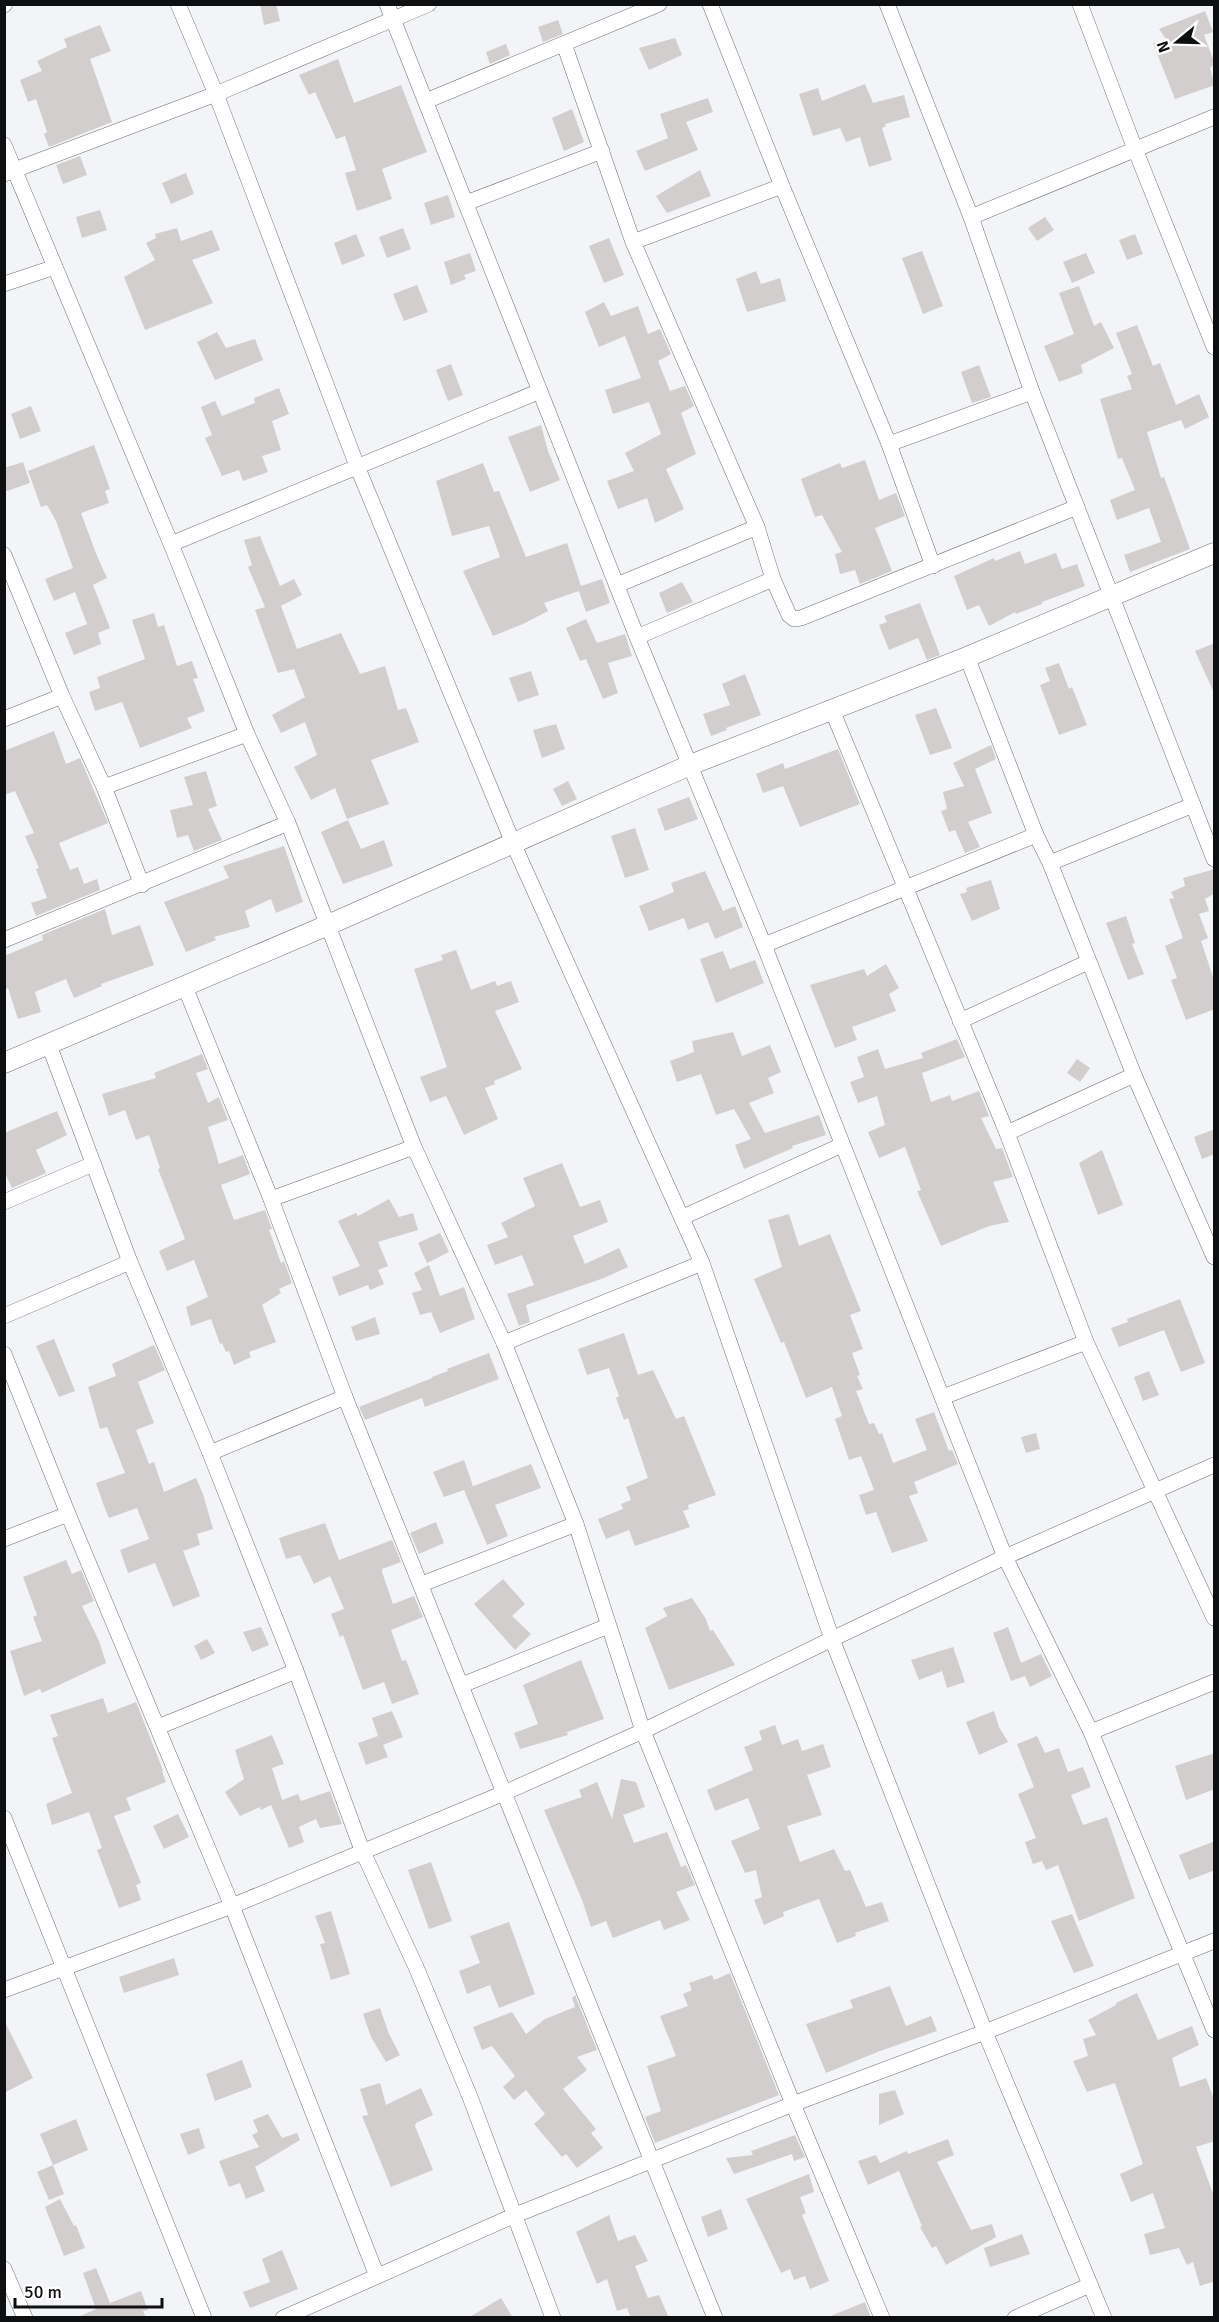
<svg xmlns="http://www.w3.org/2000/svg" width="1219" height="2322" font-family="Signika,sans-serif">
	<rect width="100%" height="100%" fill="#f3f4f7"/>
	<g fill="#d2cece">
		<polygon points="260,4 276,4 280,21 264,25"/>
		<polygon points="1205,11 1213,32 1204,35 1215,64 1210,68 1215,85 1175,99 1153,43 1166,39 1159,29"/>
		<polygon points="558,20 563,34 543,42 538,27"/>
		<polygon points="100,25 111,51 90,59 112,122 49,147 44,134 47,132 36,99 28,102 20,80 42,71 37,61 67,47 64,39"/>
		<polygon points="675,38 682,55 649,70 639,48"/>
		<polygon points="506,44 510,55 490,64 486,52"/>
		<polygon points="338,59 354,103 401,85 427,152 382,169 392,199 357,211 345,173 356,170 345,136 336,139 315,92 309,95 299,75"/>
		<polygon points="865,84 873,103 904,95 910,117 885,124 886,126 882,128 892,160 869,167 860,137 846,142 840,128 813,136 799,94 818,88 822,101"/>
		<polygon points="708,98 713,112 686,122 698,150 645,171 636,151 668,138 660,114"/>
		<polygon points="572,109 584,142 564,151 552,118"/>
		<polygon points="80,156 87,175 63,184 56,165"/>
		<polygon points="700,170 711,196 667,213 656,196"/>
		<polygon points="186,173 194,194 171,204 162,183"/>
		<polygon points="448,195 455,217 431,225 424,203"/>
		<polygon points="100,210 107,230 82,238 76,217"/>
		<polygon points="1045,217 1054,230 1037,241 1028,228"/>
		<polygon points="177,228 181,241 212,230 220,250 192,260 213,303 145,330 124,277 155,260 146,243 156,238 155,234"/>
		<polygon points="403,228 411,249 387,258 379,237"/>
		<polygon points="356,234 365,256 342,265 334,243"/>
		<polygon points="1135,234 1143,254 1127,260 1119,240"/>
		<polygon points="609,238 624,275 604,283 589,246"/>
		<polygon points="922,251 943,306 923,314 902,258"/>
		<polygon points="470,253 476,271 464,275 466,279 451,285 444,262"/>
		<polygon points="1086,253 1095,273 1072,283 1063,262"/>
		<polygon points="756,271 761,284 780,278 786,301 747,312 736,279"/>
		<polygon points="417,285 428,312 404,321 393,294"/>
		<polygon points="1079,286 1094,326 1101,322 1114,348 1081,365 1083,373 1059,382 1044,346 1074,334 1059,293"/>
		<polygon points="604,302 611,316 638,306 648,334 660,329 671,354 658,361 670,391 685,386 694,406 681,413 696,454 666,469 684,509 655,523 647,498 618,509 607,481 634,471 625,453 661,434 649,402 613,414 605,390 641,378 625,336 599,347 585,312"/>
		<polygon points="1137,325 1153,366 1160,363 1176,405 1199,394 1209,417 1185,429 1181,420 1147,432 1161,478 1164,477 1190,549 1130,572 1124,555 1161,542 1149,508 1117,520 1110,500 1135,490 1122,458 1118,459 1100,399 1132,389 1127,376 1132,374 1116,333"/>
		<polygon points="217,332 226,348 255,339 263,360 215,380 197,342"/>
		<polygon points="451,364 463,395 448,401 436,370"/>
		<polygon points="979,365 991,397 972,403 961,372"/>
		<polygon points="279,388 289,414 272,421 281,450 262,456 268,472 243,481 239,470 222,476 205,438 212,435 201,407 215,401 222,416 255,403 254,398"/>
		<polygon points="31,406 41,431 20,439 11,414"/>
		<polygon points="541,425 548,451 560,480 530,492 508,437"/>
		<polygon points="94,445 110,489 105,491 109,503 81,513 97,556 107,578 93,585 110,628 98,633 101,644 74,655 65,633 87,624 75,592 54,601 45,579 73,568 56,521 47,505 41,507 28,471"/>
		<polygon points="865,460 879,500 896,493 905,516 875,528 892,571 860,584 855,570 840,574 835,554 842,552 822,515 815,517 801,479 840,463 842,468"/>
		<polygon points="23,462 30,483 4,492 4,468"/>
		<polygon points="483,463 494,492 499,491 526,557 567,543 581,586 602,579 610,603 586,612 579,591 544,603 548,611 523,624 493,636 463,571 500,557 489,526 452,536 436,481"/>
		<polygon points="260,536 280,586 294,579 302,595 281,606 297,649 341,633 360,674 385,666 398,710 406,708 419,742 371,760 389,804 347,819 335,788 311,800 294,767 317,755 305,722 281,733 272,715 305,697 294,669 278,673 255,610 265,607 248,567 252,565 244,540"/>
		<polygon points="1020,551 1025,564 1056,553 1062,569 1077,564 1085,586 1042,602 1042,604 1016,614 1015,612 989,626 979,605 967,610 954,576 994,558 995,561"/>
		<polygon points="682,582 693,602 667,613 659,593"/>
		<polygon points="920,603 940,655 927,660 918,638 889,650 879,625 887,622 884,616"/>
		<polygon points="154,613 158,627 164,625 177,666 192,661 198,678 193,679 205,711 187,718 192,728 140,748 122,702 95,711 89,692 100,688 97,677 145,659 132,620"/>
		<polygon points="586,619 597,643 625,634 632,656 608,663 618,693 603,699 586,659 580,661 566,628"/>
		<polygon points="1215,643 1215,695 1195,651"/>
		<polygon points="1059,663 1069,689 1072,687 1087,725 1059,735 1040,685 1050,681 1045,668"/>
		<polygon points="531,671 539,695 518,702 509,678"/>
		<polygon points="745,674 761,715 726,728 727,730 711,736 703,714 730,705 722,684"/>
		<polygon points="936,708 952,748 930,755 915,715"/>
		<polygon points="556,724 565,749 542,758 533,730"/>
		<polygon points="54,731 66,764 80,758 108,823 59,843 70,870 78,867 84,884 97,879 100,890 36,916 31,903 47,898 36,869 39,868 25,836 34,833 15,791 4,795 4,751"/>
		<polygon points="991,745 996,759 975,769 992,813 968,822 980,847 965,853 955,830 949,832 941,811 947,809 943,792 964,786 953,763"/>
		<polygon points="838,749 860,804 800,827 783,786 763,793 756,774 783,763 785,769"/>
		<polygon points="206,771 217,806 208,809 222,840 194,851 188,835 177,838 170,810 193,805 184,777"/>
		<polygon points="568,781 577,799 562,806 553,789"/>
		<polygon points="689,797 698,819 665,831 657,809"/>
		<polygon points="348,820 361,849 384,840 393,866 343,884 321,832"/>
		<polygon points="635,828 649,870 625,878 611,836"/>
		<polygon points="284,846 303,902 276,913 271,899 245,911 250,927 214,937 216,940 186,952 164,902 229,878 223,866"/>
		<polygon points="1215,869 1215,893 1205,899 1209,911 1199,914 1208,938 1201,941 1215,983 1215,1009 1186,1020 1171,980 1177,978 1165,946 1183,938 1169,899 1174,898 1171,892 1185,886 1183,878"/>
		<polygon points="705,871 723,911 735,906 743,927 715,939 708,922 688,930 684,918 649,931 639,906 674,892 671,883"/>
		<polygon points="991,880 1000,909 972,921 960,894 967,892 966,888"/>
		<polygon points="105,909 112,935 140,925 154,965 101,984 102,986 74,998 66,979 35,992 41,1012 18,1019 8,988 4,990 4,956 43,940 42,935"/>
		<polygon points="1126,916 1135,943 1132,944 1144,974 1128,980 1106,923"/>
		<polygon points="456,950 471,990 495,981 497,986 511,981 519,1002 495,1011 522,1069 494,1081 495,1084 485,1088 498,1119 464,1135 446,1096 430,1102 420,1077 447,1067 414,969 443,960 441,955"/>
		<polygon points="723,951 730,969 755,960 764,983 716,1003 700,959"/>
		<polygon points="886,964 899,988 889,994 896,1011 852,1027 857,1040 835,1048 810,985 864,969 867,976"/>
		<polygon points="733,1032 742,1056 770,1045 781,1072 768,1078 774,1093 749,1103 765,1133 819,1115 826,1135 792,1146 793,1148 744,1169 735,1145 751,1139 734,1109 716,1115 701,1074 677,1082 670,1061 694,1052 692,1041"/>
		<polygon points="957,1039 965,1057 922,1073 931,1102 950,1095 952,1101 979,1091 989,1116 981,1118 996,1149 1002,1148 1013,1177 993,1182 1009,1222 989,1226 941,1246 917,1191 921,1190 905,1147 879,1158 868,1132 885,1125 877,1096 858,1103 850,1082 864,1077 857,1057 878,1049 885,1069 923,1058 921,1053"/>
		<polygon points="202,1054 208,1069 196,1073 208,1103 219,1097 228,1120 208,1127 219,1164 243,1155 250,1174 221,1185 234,1220 265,1210 272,1229 269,1230 281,1263 284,1261 292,1283 279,1289 281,1293 262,1305 276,1342 249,1352 251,1357 234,1365 229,1351 226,1352 222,1343 220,1344 211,1319 191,1326 186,1307 208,1297 194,1260 167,1271 159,1251 185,1239 158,1169 160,1168 149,1135 136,1140 125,1110 109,1116 102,1094 156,1078 154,1073"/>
		<polygon points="1077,1059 1090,1068 1080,1082 1067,1073"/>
		<polygon points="57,1111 67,1135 36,1150 46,1173 12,1188 4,1171 4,1133"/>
		<polygon points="1215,1129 1215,1154 1202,1159 1194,1137"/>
		<polygon points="1102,1150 1123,1205 1098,1215 1079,1163"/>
		<polygon points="562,1163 580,1207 600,1200 608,1222 573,1236 585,1264 619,1248 628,1267 604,1278 526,1305 530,1322 519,1326 507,1294 534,1285 522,1255 495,1265 487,1245 508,1237 501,1223 535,1206 523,1178"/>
		<polygon points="389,1199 399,1217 413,1213 418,1230 378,1242 388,1266 378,1270 384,1284 370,1290 368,1285 339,1296 332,1277 360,1266 338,1221 356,1213 358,1216"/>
		<polygon points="789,1214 799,1246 830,1234 861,1311 850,1315 863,1349 852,1353 860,1375 857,1376 863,1389 856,1391 869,1424 874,1423 879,1434 882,1433 893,1463 927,1450 915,1419 934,1412 949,1451 952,1450 958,1464 914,1482 918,1493 909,1496 928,1541 892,1553 876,1512 866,1515 859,1495 874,1490 861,1456 849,1460 835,1419 842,1416 832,1387 806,1398 784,1342 781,1343 754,1279 782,1267 768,1220"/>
		<polygon points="440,1233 449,1252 427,1263 418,1243"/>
		<polygon points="429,1265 440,1296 464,1287 475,1319 440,1333 431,1312 420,1315 412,1293 422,1290 414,1273"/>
		<polygon points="1180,1299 1205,1363 1181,1372 1164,1330 1119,1347 1111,1328 1128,1322 1127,1319"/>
		<polygon points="375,1317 380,1334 356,1341 351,1327"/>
		<polygon points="624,1333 638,1375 653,1370 676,1419 684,1416 716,1495 688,1505 689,1509 683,1511 690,1527 635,1546 629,1530 606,1539 598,1519 623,1509 621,1504 631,1500 626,1487 648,1478 628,1418 624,1420 616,1398 619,1396 609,1368 587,1375 578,1349"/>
		<polygon points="54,1339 75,1391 59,1397 36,1346"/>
		<polygon points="154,1345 165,1370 138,1382 154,1423 136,1430 149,1464 154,1462 164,1492 196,1478 203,1494 213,1529 197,1534 200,1545 183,1551 200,1596 173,1607 155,1563 128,1573 120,1550 149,1539 137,1508 109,1518 104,1506 96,1483 125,1473 107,1427 100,1429 88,1387 116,1376 112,1364"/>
		<polygon points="489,1353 499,1379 425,1407 422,1398 365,1420 359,1407 432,1378 432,1377 448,1371 447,1369"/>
		<polygon points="1149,1371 1159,1395 1143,1401 1134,1377"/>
		<polygon points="1036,1433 1040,1449 1026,1453 1021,1437"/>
		<polygon points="464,1460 473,1486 466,1489 531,1464 541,1488 495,1505 508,1536 487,1545 464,1490 444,1497 433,1472"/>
		<polygon points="436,1522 444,1543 419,1554 410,1533"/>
		<polygon points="325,1523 339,1560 392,1540 401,1562 382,1569 382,1572 393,1604 414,1596 423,1617 391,1630 402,1661 406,1660 419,1694 392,1704 384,1682 363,1690 343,1635 340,1637 331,1614 344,1609 330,1576 314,1584 300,1555 286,1559 279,1538"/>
		<polygon points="66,1560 72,1574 81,1570 94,1601 82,1606 99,1641 106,1663 42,1693 40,1689 24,1696 10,1651 42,1641 33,1617 37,1615 23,1577"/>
		<polygon points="503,1579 525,1604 512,1616 531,1634 515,1650 474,1604"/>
		<polygon points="692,1598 706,1619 710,1631 713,1630 735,1665 669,1690 645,1628 667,1616 663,1608"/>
		<polygon points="261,1627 269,1645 252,1652 243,1632"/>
		<polygon points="1008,1627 1021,1663 1041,1654 1052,1676 1030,1687 1025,1676 1011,1681 993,1633"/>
		<polygon points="207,1639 215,1653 201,1660 194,1646"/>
		<polygon points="953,1647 965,1682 947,1688 942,1671 919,1680 911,1660"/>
		<polygon points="581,1660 604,1719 567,1732 568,1735 520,1749 514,1733 538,1724 523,1685"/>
		<polygon points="103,1698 108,1713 136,1702 163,1770 162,1771 166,1782 126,1798 131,1810 114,1816 141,1883 136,1885 141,1900 119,1908 97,1850 102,1848 89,1812 52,1825 46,1804 72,1793 52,1738 58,1736 50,1715"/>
		<polygon points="392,1711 403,1737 383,1745 388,1757 366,1765 358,1743 378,1736 372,1718"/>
		<polygon points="994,1711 999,1727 1008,1742 979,1755 966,1722"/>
		<polygon points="775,1725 782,1745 798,1739 802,1751 823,1744 831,1767 807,1775 822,1815 787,1826 800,1862 834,1849 845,1871 850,1870 866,1907 882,1902 889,1921 855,1933 856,1936 837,1943 819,1899 783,1912 784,1916 764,1925 754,1900 762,1897 756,1870 745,1873 731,1841 760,1829 748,1798 715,1811 707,1790 753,1770 744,1747 762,1740 759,1731"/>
		<polygon points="272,1735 284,1764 272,1768 282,1800 298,1794 301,1801 330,1791 342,1824 320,1828 316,1819 299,1827 304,1842 289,1848 271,1805 261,1810 260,1807 240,1816 225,1792 244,1779 235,1750"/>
		<polygon points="1037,1736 1045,1753 1059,1748 1068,1772 1083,1767 1091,1787 1071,1795 1083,1825 1107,1817 1135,1898 1079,1921 1058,1865 1046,1870 1042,1861 1033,1864 1025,1842 1036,1838 1018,1794 1034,1787 1017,1744"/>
		<polygon points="1215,1753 1215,1789 1186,1800 1175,1766"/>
		<polygon points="621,1779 636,1782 645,1807 623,1815 634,1843 667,1832 681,1867 686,1865 695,1885 676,1892 690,1920 664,1930 660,1920 613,1938 606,1921 591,1927 582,1900 544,1810 582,1797 579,1790 597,1782 612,1819"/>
		<polygon points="178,1814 189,1837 164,1849 153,1826"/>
		<polygon points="1215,1841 1215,1870 1189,1880 1179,1855"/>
		<polygon points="431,1862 452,1921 429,1929 408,1870"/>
		<polygon points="331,1911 350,1974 331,1980 320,1944 325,1943 315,1916"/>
		<polygon points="1072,1914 1094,1966 1074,1973 1051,1921"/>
		<polygon points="509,1922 535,1994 499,2008 490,1985 467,1994 459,1971 480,1963 470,1936"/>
		<polygon points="174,1958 179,1975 124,1993 119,1977"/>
		<polygon points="730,1973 779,2095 655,2143 645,2117 661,2111 647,2066 676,2056 660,2016 688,2006 683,1994 692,1990 689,1983 712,1975 714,1980"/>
		<polygon points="890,1986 906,2026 931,2016 937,2031 880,2051 826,2073 806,2024 853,2008 850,2000"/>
		<polygon points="1137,1993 1158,2040 1192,2026 1199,2045 1172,2058 1180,2087 1206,2078 1215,2102 1215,2141 1196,2147 1215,2199 1215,2281 1200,2286 1193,2262 1187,2265 1179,2248 1150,2255 1144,2234 1165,2228 1153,2193 1131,2202 1120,2174 1143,2164 1115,2083 1087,2092 1073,2061 1088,2056 1083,2039 1096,2035 1088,2020 1116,2005 1116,2003"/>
		<polygon points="575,1995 597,2050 577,2057 587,2070 563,2089 596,2129 591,2133 603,2148 577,2168 566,2154 562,2157 534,2124 545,2114 526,2090 514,2100 503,2087 515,2076 492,2046 482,2050 473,2027 512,2012 526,2034 545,2019 575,2007 572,1998"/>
		<polygon points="380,2008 389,2034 400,2055 386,2062 371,2037 363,2014"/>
		<polygon points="4,2020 33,2078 4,2093"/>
		<polygon points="242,2060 252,2087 215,2101 206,2074"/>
		<polygon points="380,2083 386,2105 421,2088 433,2115 416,2123 415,2126 433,2170 391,2187 362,2116 368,2115 360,2089"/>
		<polygon points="895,2090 904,2114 879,2125 879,2094"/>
		<polygon points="268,2114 282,2138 297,2133 300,2140 255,2167 265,2191 246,2199 240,2183 229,2187 219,2161 259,2147 252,2135 258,2132 253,2120"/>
		<polygon points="76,2119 88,2150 53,2165 40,2134"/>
		<polygon points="199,2128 205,2148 188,2155 180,2134"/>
		<polygon points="795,2135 805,2157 794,2161 792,2154 734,2174 726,2158 753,2155 751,2151"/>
		<polygon points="948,2139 954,2155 937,2162 971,2230 992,2224 996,2237 946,2265 936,2246 932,2248 920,2227 922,2226 899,2171 868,2185 858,2161 876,2155 880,2163 907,2151 908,2154"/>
		<polygon points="53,2165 64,2194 49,2200 37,2172"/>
		<polygon points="809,2174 814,2192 800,2197 806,2213 802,2215 829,2281 810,2289 805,2276 794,2280 790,2269 781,2273 746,2199"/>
		<polygon points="60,2199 74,2226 76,2225 85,2248 64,2256 45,2207"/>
		<polygon points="721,2209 728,2229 708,2237 701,2217"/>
		<polygon points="609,2215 618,2241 635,2235 648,2261 635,2266 648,2298 659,2295 669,2318 631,2318 627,2308 617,2311 607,2279 597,2284 576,2232"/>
		<polygon points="1022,2234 1030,2254 990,2267 984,2248"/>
		<polygon points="282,2250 298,2289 250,2308 243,2292 270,2282 262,2259"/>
		<polygon points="96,2268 110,2303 141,2291 148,2310 143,2311 146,2318 76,2318 96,2309 83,2273"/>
		<polygon points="501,2298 513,2318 468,2318"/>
		<polygon points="865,2302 871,2318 828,2318 828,2317"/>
	</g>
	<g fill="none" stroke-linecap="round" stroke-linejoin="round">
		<g stroke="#707173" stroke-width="16">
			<g id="minor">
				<polyline points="178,4 216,94 357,466 513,843 702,1263 832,1639 985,2032 1104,2318"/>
				<polyline points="387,4 637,637 764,945 1005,1557 1091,1732 1214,2030"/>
				<polyline points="710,4 782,186 889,444 933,566"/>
				<polyline points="887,4 971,217 1032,392 1214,859"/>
				<polyline points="1080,4 1135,149 1214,347"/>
				<polyline points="4,5 5,4"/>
				<polyline points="564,44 633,242 757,527 773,579 789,615 794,619 801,618 1077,507"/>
				<polyline points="426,101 659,4"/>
				<polyline points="4,145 171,544 247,734 288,823 414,1147 504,1343 576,1524 643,1731 793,2104 882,2318"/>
				<polyline points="4,174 216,94 429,4"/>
				<polyline points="466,203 602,151"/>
				<polyline points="971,217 1214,117"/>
				<polyline points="633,242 782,186"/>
				<polyline points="4,284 55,267"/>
				<polyline points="889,444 1032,392"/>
				<polyline points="171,544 540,391"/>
				<polyline points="4,555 62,696 104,787 142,885"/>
				<polyline points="617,585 757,527"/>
				<polyline points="637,637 773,579"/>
				<polyline points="967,657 1036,835 1050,863 1134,1075 1214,1257"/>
				<polyline points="832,710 1007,1133 1086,1342 1214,1618"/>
				<polyline points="4,719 62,696"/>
				<polyline points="104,787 247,734"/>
				<polyline points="1050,863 1193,805"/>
				<polyline points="4,940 288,823"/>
				<polyline points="764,945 1036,835"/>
				<polyline points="185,987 271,1199 345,1397 715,2318"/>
				<polyline points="960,1021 1088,962"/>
				<polyline points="49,1045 130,1262 210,1453 296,1671 362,1850 416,1967 470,2097 553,2318"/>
				<polyline points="1007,1133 1134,1075"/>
				<polyline points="271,1199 414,1147"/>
				<polyline points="4,1202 93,1164"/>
				<polyline points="683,1217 842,1145"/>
				<polyline points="4,1316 130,1262"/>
				<polyline points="504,1343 702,1263"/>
				<polyline points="4,1354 68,1514 232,1906 377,2276"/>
				<polyline points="943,1397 1086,1342"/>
				<polyline points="210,1453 345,1397"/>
				<polyline points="4,1539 68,1514"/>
				<polyline points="422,1584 576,1524"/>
				<polyline points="462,1685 608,1626"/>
				<polyline points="158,1727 296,1671"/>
				<polyline points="1091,1732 1214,1682"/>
				<polyline points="4,1818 204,2318"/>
				<polyline points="4,1990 232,1906 504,1793 643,1731 832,1639 1005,1557 1214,1465"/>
				<polyline points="4,2269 25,2318"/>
				<polyline points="283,2318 513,2216 793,2104 985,2032 1214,1941"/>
				<polyline points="1015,2318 1090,2285"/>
			</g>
		</g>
		<g stroke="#707173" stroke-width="21">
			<polyline id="tertiary" points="4,1063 328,925 690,765 967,657 1214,553"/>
		</g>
		<use href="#minor" stroke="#fff" stroke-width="15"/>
		<use href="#tertiary" stroke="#fff" stroke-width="20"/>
	</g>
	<rect width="1219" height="2322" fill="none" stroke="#0e0f10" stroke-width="12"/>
	<g transform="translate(1177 42) rotate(251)" stroke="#ffffff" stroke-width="4.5" paint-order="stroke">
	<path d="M0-4.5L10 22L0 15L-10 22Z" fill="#0e0f10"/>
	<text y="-9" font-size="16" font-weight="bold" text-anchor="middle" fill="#0e0f10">N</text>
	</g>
	<path d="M15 2298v9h147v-9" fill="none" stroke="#0e0f10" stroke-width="3"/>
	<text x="24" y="2298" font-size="18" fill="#0e0f10" stroke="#ffffff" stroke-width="4.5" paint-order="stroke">50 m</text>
</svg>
